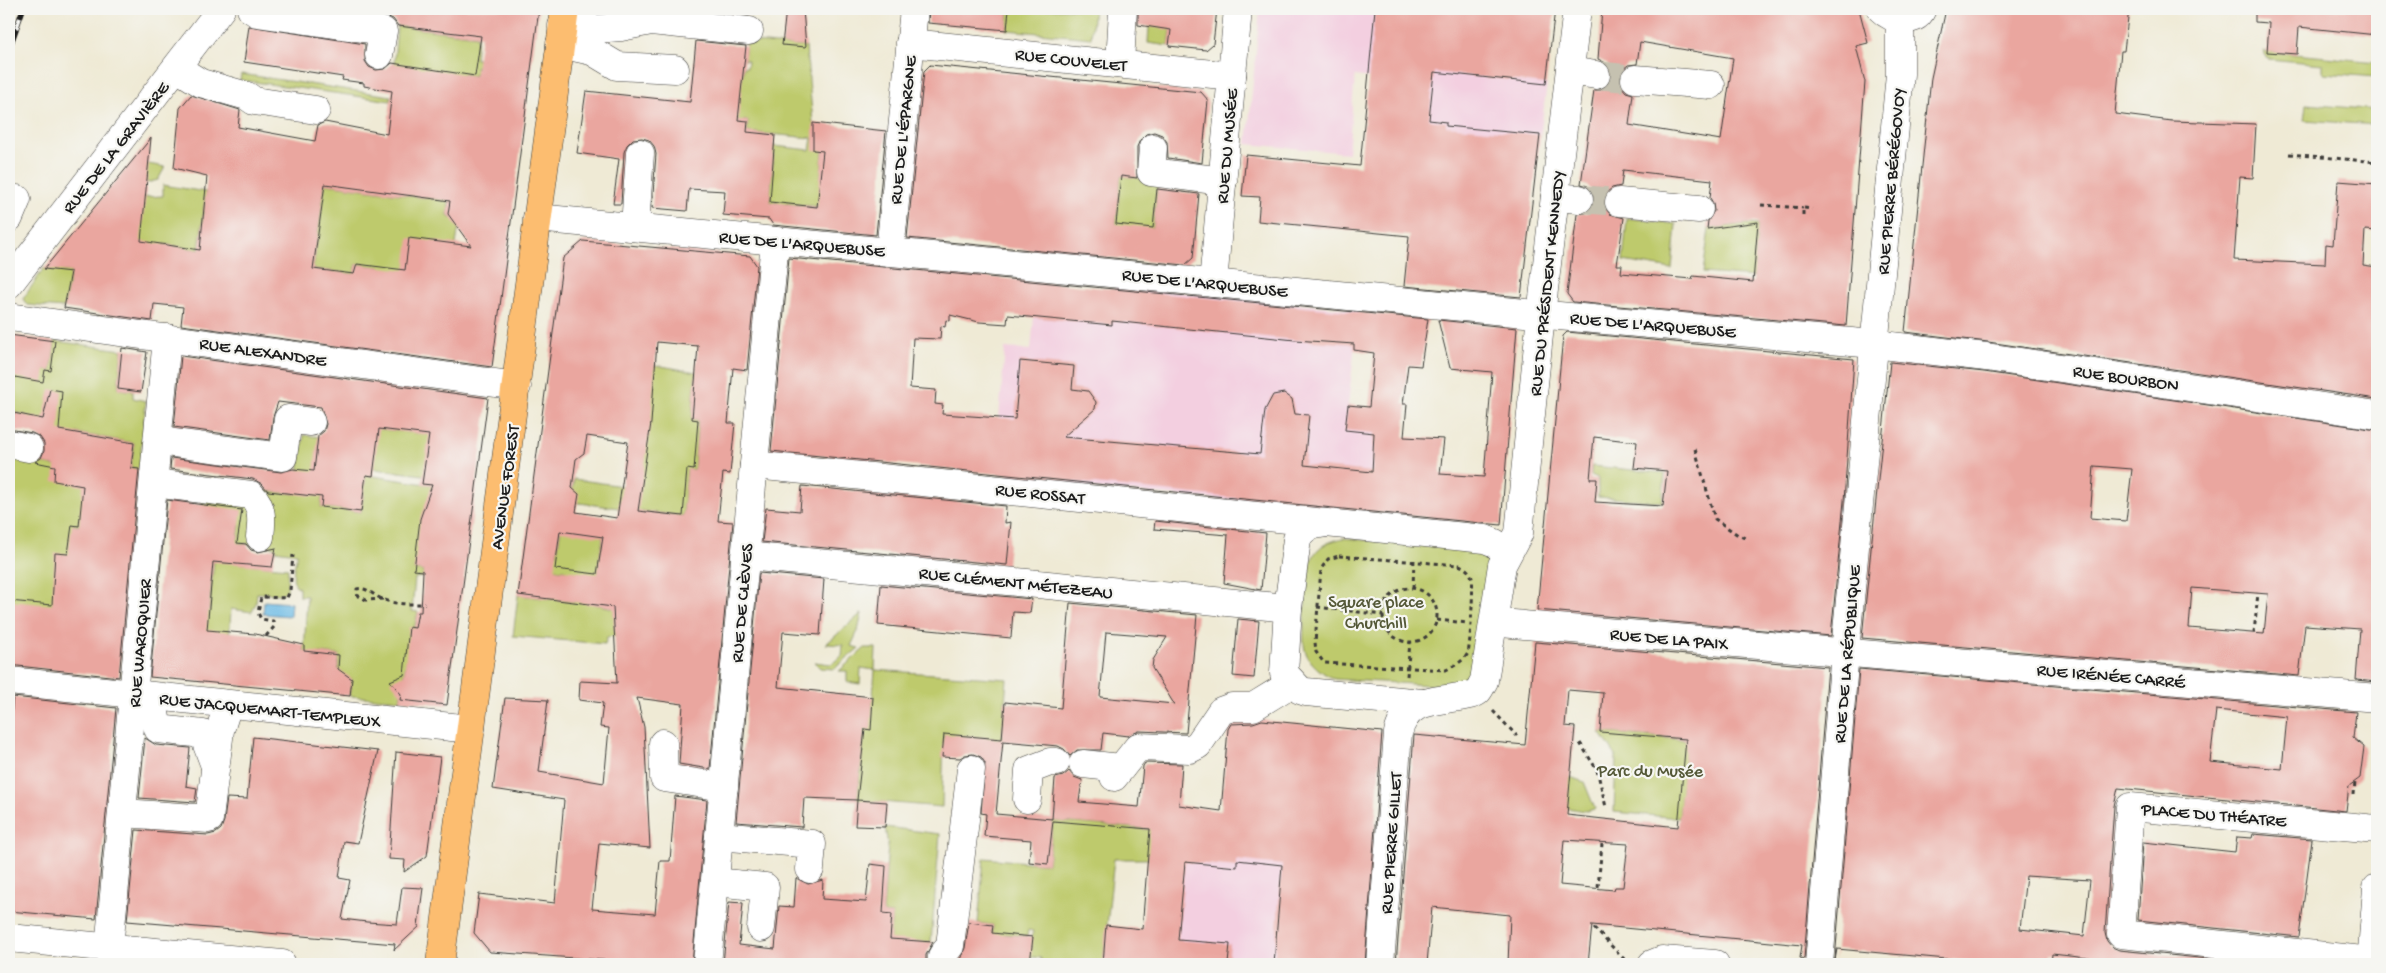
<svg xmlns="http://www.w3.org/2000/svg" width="2386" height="973" font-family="'Gochi Hand',sans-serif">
	<rect width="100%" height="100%" fill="#f6f6f2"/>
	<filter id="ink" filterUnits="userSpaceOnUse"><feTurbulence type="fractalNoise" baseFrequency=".02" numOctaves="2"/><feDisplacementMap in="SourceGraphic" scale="10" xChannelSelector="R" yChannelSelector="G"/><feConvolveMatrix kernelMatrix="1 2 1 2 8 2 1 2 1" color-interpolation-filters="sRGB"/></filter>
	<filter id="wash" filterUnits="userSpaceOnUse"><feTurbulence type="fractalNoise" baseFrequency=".0096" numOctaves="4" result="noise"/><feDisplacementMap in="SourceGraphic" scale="20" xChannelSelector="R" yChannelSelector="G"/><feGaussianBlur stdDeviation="1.12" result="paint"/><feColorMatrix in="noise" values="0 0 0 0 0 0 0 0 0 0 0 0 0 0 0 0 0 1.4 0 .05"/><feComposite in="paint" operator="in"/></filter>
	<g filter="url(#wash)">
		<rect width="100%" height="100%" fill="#efead5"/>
		<g fill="#f3cfe0">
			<polygon points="1260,9 1433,9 1429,55 1451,74 1547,84 1537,161 1455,153 1453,178 1404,82 1355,76 1348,153 1247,144"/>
			<polygon points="1115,286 1359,310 1348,405 1389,409 1375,459 1373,459 1372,471 1369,472 1368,482 1343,480 1340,510 1008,481 1013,419 999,418 1005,348 1031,350 1034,317 1112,325"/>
			<polygon points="1237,860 1282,864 1294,953 1293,964 1166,964 1185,862 1237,867"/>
		</g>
		<g fill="#beca6c" stroke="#6d7344">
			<polygon points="1009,9 1094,9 1091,38 1007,30"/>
			<polygon points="1150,9 1178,9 1176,21 1166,27 1171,30 1169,46 1148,43"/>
			<polygon points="397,26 477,36 475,59 488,60 487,68 476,66 475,76 462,74 461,77 394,64"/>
			<polygon points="746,41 806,47 813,123 824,139 821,174 823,207 770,202 774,146 810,150 812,138 747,132 748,121 735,120 744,67 747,67 748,60 744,60"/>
			<polygon points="2263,51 2377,62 2377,77 2323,73 2323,64 2268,59"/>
			<polygon points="241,74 391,96 391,101 240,80"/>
			<polygon points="2306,104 2377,110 2377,125 2304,120"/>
			<polygon points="132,161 165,167 158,180 138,185"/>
			<polygon points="1121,176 1158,180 1153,228 1114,244"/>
			<polygon points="325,184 449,201 448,215 450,218 460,220 456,244 404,281 380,278 381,267 357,264 354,274 313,269"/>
			<polygon points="163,185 206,192 199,250 164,244 159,279 130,239 145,197 163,196"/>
			<polygon points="1627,218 1676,224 1672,269 1623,261"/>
			<polygon points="1745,224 1758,225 1754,277 1703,273 1709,229"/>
			<polygon points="44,268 71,272 64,308 27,305 23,299"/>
			<polygon points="55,341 122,350 118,389 133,391 133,398 146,401 139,469 131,468 134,443 76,433 74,444 25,415 9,411 9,392 15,366 51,371"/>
			<polygon points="655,365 696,372 692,419 698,420 694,470 687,470 683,516 571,502 574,479 622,486"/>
			<polygon points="379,429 436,435 431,476 367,468"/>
			<path d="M304,435L328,438L321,507L361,512L366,475L439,486L414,570L423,571V577L415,578L412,611L418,612L405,667L400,700L350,696L352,679L338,674L339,655L322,653L304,655L307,596H299V588C288,582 296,563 297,553L275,550V547L238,543L235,563L288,568L287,591L281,594L257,593L256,603L252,612L231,609L229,643L189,628L209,611L214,561L238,538L240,524L201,521L203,496L168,480L295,494Z"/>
			<polygon points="9,457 55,466 87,464 84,526 72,525 87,538 52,605 24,626 9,625 9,558 11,556 14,518 9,518"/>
			<polygon points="1592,466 1665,473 1662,502 1598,497 1598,478 1591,475"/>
			<polygon points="561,527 604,529 593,604 614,608 615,636 607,637 605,644 513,636 518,595 575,602 579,577 564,570 522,565 557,554"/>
			<path d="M1343,538L1472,551L1482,557L1489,566L1476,672L1469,679L1459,684L1444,686L1334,679C1322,673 1309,664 1305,650C1301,638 1307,565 1314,555C1320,544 1332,541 1343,538Z"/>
			<polygon points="862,613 858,631 851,646 859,648 834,669 820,668 814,662 831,664 842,656 843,645 826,644"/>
			<polygon points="865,648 876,648 875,670 1007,679 1002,739 944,735 942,807 857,800 865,728 872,709 875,670 861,668 860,684 847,682 847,671 839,671"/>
			<polygon points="1600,732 1687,740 1679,818 1614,812 1616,756"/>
			<polygon points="1570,777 1584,782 1595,809 1586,811 1567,808"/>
			<polygon points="1053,821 1167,831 1148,859 1114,859 1103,964 1041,964 1041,958 1026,956 1033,931 1028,930 1027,936 1005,934 991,955 993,925 978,923 984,858 1048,864"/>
			<polygon points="885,827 940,834 931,942 914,941 912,964 887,964 892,914 883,913 888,845"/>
		</g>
		<polygon fill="#69b9e4" stroke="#426a80" points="264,601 291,603 290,616 263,614"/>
		<g id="blocks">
			<g fill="#eaa69f" fill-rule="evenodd">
				<path d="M338,9H539L492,367L181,325L183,307L154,304L152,321L64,308L71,272L44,269L151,138L141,241L200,250L207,176L174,168L180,108L191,95L240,110L238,127L315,141L318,125L325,122L387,134L392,91L364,86V83L342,80L343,77L244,62L249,26L365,44V61L369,67L376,70L385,69L392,63L475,76L481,36L398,26L393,19L386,16ZM325,184L450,201L448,214L471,246L409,238L405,270L357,264L354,274L313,269Z"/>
				<polygon points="700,9 749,9 749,15"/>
				<polygon points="786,9 803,9 806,47 782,45"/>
				<polygon points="929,9 1009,9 1007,30 928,23"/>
				<polygon points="1138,9 1217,9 1213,44 1206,50 1169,46 1171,30 1138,25"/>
				<polygon points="1375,9 1555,9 1546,84 1434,72 1429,120 1446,122 1446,126 1540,135 1521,297 1404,286 1409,236 1258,221 1260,197 1242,196 1246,155 1360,166"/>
				<path d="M1602,9H1859L1868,43L1856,46L1865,82L1846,326L1573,302L1567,294L1577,214L1586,213L1592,208L1594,201L1593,192L1588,186L1581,184L1594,90H1601L1608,85L1611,77L1610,69L1606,63L1598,59ZM1640,42L1733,58L1721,140L1629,125L1633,94L1626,92L1621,86L1620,77L1622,70L1628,65L1637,64ZM1623,170L1712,180L1710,198L1713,203L1714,211L1708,221L1707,229L1758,222L1753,282L1693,276L1692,279L1621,273L1622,265H1617L1624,218L1610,214L1605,208L1603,201L1606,193L1612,188L1621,186Z"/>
				<polygon points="1946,9 2129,9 2124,51 2121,51 2115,114 2172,121 2256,124 2253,178 2240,177 2234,260 2325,264 2326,244 2333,245 2338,181 2377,184 2376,231 2365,230 2363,265 2377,267 2377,399 1988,342 1905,332 1931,78"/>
				<polygon points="2255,9 2377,9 2377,35 2299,27 2297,54 2267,52 2269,23 2255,22"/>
				<polygon points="696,41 746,46 738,120 748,121 747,132 775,135 770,202 817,207 823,151 813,150 813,123 886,131 876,235 773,225 769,219 723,215 725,191 689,189 687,211 652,208 656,154 654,146 649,140 642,138 633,139 627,145 624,152 621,204 613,204 619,159 577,153 586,91 690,102"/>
				<polygon points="930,65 1201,92 1208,100 1202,163 1168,158 1167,142 1162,135 1154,132 1146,134 1140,140 1137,147 1137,178 1121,176 1116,224 1153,228 1157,189 1199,194 1193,258 1185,265 907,238 924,71"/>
				<path d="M583,241L750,256L757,266L747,370L733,368L728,423H735L730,474L723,473L718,521L733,522L710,769L679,764L683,704L637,698L644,727L650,848L599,843L592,909L655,914L660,861H670L675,796L707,800L692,964H659L490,952L474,933L479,894L555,903L564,800L493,789L505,698L548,700L539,772L604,783L609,728L600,727L603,703L579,700L580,681L617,683L613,607L518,595L563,258ZM657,342L698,346L692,419L698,420L694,470L687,469L683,516L638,511L651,423ZM587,436L628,442L617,518L576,512L579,494L572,488L576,459L584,453ZM560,531L603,537L597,574L555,569Z"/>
				<path d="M789,258L1428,319L1421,366L1408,365L1403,404H1407L1404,437L1444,439L1440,474L1484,477L1492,372L1450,368L1438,320L1517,328L1501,525L771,451ZM950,315L979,322L1007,324L1008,315L1112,325V321L1295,340L1354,344V350L1374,353L1369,407L1348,405L1345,430L1374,433L1372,472L1304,465L1309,415L1295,414L1292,399L1284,393L1273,395L1265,410L1260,454L1063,437L1095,409L1096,402L1088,391L1072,389L1074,366L1020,361L1015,419L942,414L943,405L935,404L936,390L910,388L913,338L940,339L941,326L945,327L946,320L950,321Z"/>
				<path d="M1567,332L1854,359L1844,501L1831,636L1537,610L1563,336ZM1594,437L1637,442L1634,468L1667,471L1663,506L1595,502L1597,479H1590Z"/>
				<polygon points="9,335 55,341 51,371 45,370 43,382 9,376"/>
				<polygon points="122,348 147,352 141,392 118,389"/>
				<polygon points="181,356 488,398 447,705 400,700 401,694 390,681 404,675 409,627 415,628 418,612 421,612 423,571 414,570 420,519 432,485 422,484 429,435 379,429 373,476 366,475 361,512 321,507 322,497 268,491 262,484 253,479 170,469 171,458 281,472 293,469 314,471 318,436 324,431 326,424 321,407 278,402 273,417 270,440 174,427"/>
				<path d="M1890,362L1984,372L2377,430V682L2356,680L2360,629L2305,625L2299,676L1862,638ZM2094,466L2132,469L2126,521L2090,518ZM2192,588L2268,594L2264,634L2189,628Z"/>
				<polygon points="50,389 62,391 59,430 134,443 131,468 139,469 119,677 9,665 9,601 52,605 55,553 68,554 72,525 79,526 83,486 54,481 55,466 35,462 41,458 44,451 44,443 40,437 32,433 9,429 9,412 43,419"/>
				<polygon points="802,486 1006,506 1005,523 1011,522 1007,565 762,542 766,508 800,511"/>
				<polygon points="167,500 242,510 237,543 246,544 251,550 258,552 276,548 272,567 213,562 207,630 255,634 304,645 304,651 339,655 338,669 352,679 350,696 150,677"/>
				<polygon points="1155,521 1266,533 1261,590 1224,583 1228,535 1154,529"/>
				<polygon points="759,573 824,579 820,635 783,632 778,687 873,697 871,730 865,729 857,800 804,798 802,827 736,822"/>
				<polygon points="881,585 1032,599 1030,613 1013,612 1011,638 878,625"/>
				<path d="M1070,603L1197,615L1186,733L1139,731L1128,736L1103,733L1101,750H1077L1070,756L1064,749L1058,746L1003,741L996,814L1052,819L1055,778L1063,776L1069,771L1074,777L1082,780L1079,802L1139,807L1143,766L1145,763L1182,764L1179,805L1221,811L1228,729L1231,724L1253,723L1262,720L1382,732L1365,964H1274L1282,865L1237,860V867L1185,862L1178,940L1230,944L1228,964H1103L1106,925L1142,929L1150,829L1053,821L1048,864L1029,862L1031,840L984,836L986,814L981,813L985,763L981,757L973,754L965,755L960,758L942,757L944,734L1002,739L1005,702L1061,708ZM1106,632L1167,637L1153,660L1152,668L1174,704L1100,697Z"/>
				<polygon points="1238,619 1259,621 1254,678 1233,676"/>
				<path d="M1535,642L1828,667L1804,959L1800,958L1802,945L1592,925L1588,964H1508L1510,915L1432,907L1427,964H1396L1414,735L1525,745ZM1568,690L1603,693L1600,732L1686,739L1678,827L1567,815L1575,727L1565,726ZM1564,840L1628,844L1623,887H1615L1614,890L1560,885Z"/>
				<path d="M1859,669L2356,712L2353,738L2364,747L2360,778L2349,786L2346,811L2118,788L2114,806L2105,933L2107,941L2112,947L2119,950L2209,959V964H2124V962L2052,954L2051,964H2002L1837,949L1835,960ZM2216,710L2287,717L2282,769L2210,762ZM2026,876L2090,880L2084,936L2020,929Z"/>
				<polygon points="13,697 116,708 96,919 9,911 9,719 11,719"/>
				<polygon points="253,737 378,751 358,843 344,841 339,878 350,880 342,919 367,922 397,924 402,887 423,888 418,926 420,926 394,950 395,944 127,921 136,830 208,835 216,833 221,829 224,821 227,798 247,799"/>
				<polygon points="145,738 156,745 190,748 186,786 197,788 195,802 139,798"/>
				<polygon points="396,752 440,757 427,856 404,872 405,860 389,859"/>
				<polygon points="857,800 887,802 885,827 855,826"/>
				<polygon points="2253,834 2312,839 2299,937 2138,920 2143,842 2235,852 2237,837 2252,838"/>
				<polygon points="870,864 886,866 883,913 892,914 890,939 933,942 926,955 926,964 723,964 729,902 743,903 739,945 775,949 779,906 794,907 796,878 808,884 823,880 822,899 866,902"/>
				<polygon points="969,922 993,925 992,933 1033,937 1030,964 958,964 965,948"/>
			</g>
		</g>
	</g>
	<g filter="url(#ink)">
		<use href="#blocks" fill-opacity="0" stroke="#3c3b38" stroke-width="1"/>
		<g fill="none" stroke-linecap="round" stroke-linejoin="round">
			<g stroke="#c5c1b0" stroke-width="28" stroke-dasharray="28 14" stroke-linecap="butt">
				<polyline points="1596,75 1635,79"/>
				<polyline points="1579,199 1619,202"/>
			</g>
			<g stroke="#3c3b38" stroke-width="29">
				<g id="minor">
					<polyline points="251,9 257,13 383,31 379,55"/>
					<path d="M1881,9C1891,19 1915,26 1922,9"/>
					<polyline points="562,26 595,29 621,27 651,21 749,31"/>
					<polyline points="910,43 1232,76"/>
					<polyline points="560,44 592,51 617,66 675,69"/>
					<polyline points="1120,64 1123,9"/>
					<polyline points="177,68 201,83 247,96 254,101 316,110"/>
					<polyline points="1570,71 1596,75"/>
					<polyline points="1635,79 1711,85"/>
					<polyline points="1153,148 1151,172 1223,181"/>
					<polyline points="1555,197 1579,199"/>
					<polyline points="1619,202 1699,209"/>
					<polyline points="9,218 17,199"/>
					<polyline points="537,218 1525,313 1874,344 1986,357 2377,415"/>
					<polyline points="635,227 640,153"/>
					<polyline points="890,252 914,9"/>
					<polyline points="1213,283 1238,9"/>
					<polyline points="9,284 221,9"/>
					<polyline points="9,317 517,386"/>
					<polyline points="158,441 283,457 288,419 311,422"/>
					<polyline points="9,444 29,448"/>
					<polyline points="754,465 1326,523"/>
					<path d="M154,483L251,495C263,506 262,521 260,537"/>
					<polyline points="745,556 1288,608"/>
					<polyline points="1494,625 1501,623 2377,698"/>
					<polyline points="9,681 471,729"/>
					<polyline points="152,697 158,729 203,734 215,766"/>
					<path d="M1422,703L1306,692L1300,690L1284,673L1288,608L1297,539C1303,526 1312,525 1326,523L1485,539L1495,543L1507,554"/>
					<polyline points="663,743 664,778 724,787"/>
					<polyline points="1083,764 1121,768"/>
					<polyline points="1114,777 1138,747 1190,749 1198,745 1221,711 1232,707 1253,707 1292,683"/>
					<polyline points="1027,799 1029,770 1050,762 1056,762"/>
					<polyline points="123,813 209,819 220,730 228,705"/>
					<polyline points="719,836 812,844 810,869"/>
					<polyline points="715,882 765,887 761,928"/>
					<polyline points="9,938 282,964"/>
					<polyline points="109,948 167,338"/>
					<polyline points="2372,961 2121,934 2130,807 2377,829"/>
					<polyline points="707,964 775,241"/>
					<polyline points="942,964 942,956 950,946 971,769"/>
					<path d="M1380,964L1398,733C1407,700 1430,702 1459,697C1465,696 1474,695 1478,691C1480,689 1482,684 1484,681L1502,565L1519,533L1541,315L1577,9"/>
					<polyline points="1652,964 1662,960 1715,964"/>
					<polyline points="1819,964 1845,652 1900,74 1900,19"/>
					<polyline points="2371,964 2377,888"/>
				</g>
			</g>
			<g stroke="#3c3b38" stroke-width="29">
				<polyline id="major" points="440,964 565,9"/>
			</g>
			<g stroke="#3c3b38" stroke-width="3" stroke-dasharray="4 4" stroke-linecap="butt">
				<polyline points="2289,154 2377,162"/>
				<polyline points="1761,205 1803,208"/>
				<polyline points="1803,215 1803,208 1812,209"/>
				<polyline points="1695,449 1715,519 1738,535 1745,538"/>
				<path d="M1339,556L1459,565C1466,568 1470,571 1472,578C1474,585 1470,647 1468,653C1464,661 1454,666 1446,670L1324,663L1316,652L1315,642L1321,569L1328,559Z"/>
				<polyline points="1413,588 1414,559"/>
				<circle cx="1410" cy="615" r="27"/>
				<path d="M383,599L366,600L357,595V589C366,587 371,593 378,597C394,605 408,604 425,604"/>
				<polyline points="1317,607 1383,615"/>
				<polyline points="1437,620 1468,623"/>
				<polyline points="2254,633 2258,593"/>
				<polyline points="266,636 274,627 273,621 261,619 258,613 261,597 287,598 290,590 293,555"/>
				<polyline points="1407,676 1410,642"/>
				<polyline points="1493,711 1517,736"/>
				<polyline points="1580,743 1597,770 1606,807"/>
				<polyline points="2354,795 2355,781"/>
				<polyline points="1598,887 1602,844"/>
				<polyline points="1594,928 1627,962"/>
				<polyline points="2051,960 2094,964"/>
			</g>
			<use href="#minor" stroke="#fff" stroke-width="28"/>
			<use href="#major" stroke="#fcbd6f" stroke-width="28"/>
			<g stroke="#1c1c1c" stroke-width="5.5">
				<polyline id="rail" points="9,49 23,9"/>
			</g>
			<use href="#rail" stroke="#f6f6f2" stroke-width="4" stroke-dasharray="11" stroke-linecap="butt"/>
		</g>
	</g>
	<g text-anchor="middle" stroke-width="4.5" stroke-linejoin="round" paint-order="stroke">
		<g font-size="18" fill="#1c1c1c" stroke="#f6f6f2">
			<text transform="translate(1071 59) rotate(6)" y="6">RUE COUVELET</text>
			<text transform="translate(902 130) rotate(-84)" y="6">RUE DE L'ÉPARGNE</text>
			<text transform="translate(1226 146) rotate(-85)" y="6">RUE DU MUSÉE</text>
			<text transform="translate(115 147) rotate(-52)" y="6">RUE DE LA GRAVIÈRE</text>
			<text transform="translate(1890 181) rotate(-85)" y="6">RUE PIERRE BÉRÉGOVOY</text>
			<text transform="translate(802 243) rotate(5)" y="6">RUE DE L'ARQUEBUSE</text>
			<text transform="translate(1205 282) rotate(6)" y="6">RUE DE L'ARQUEBUSE</text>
			<text transform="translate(1546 283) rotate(-84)" y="6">RUE DU PRÉSIDENT KENNEDY</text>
			<text transform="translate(1653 324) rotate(5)" y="6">RUE DE L'ARQUEBUSE</text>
			<text transform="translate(263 351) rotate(8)" y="6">RUE ALEXANDRE</text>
			<text transform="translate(2126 377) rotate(8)" y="6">RUE BOURBON</text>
			<text transform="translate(504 487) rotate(-82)" y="6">AVENUE FOREST</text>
			<text transform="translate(1040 493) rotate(6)" y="6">RUE ROSSAT</text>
			<text transform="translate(1016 582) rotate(6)" y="6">RUE CLÉMENT MÉTEZEAU</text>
			<text transform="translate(741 603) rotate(-85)" y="6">RUE DE CLÈVES</text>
			<text transform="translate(1669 638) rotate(5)" y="6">RUE DE LA PAIX</text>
			<text transform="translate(139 643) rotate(-85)" y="6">RUE WAROQUIER</text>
			<text transform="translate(1846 654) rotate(-85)" y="6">RUE DE LA RÉPUBLIQUE</text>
			<text transform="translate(2111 675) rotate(5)" y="6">RUE IRÉNÉE CARRÉ</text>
			<text transform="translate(270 709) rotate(6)" y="6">RUE JACQUEMART-TEMPLEUX</text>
			<text transform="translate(2214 814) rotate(5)" y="6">PLACE DU THÉATRE</text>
			<text transform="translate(1390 843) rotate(-86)" y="6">RUE PIERRE GILLET</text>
		</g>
		<g font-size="18" fill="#555938" stroke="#f6f6f2">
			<text x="1376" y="607">Square place<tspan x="1376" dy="21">Churchill</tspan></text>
			<text x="1650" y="776">Parc du Musée</text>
		</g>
	</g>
	<rect width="2386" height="973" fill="none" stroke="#f6f6f2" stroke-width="30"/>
</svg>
